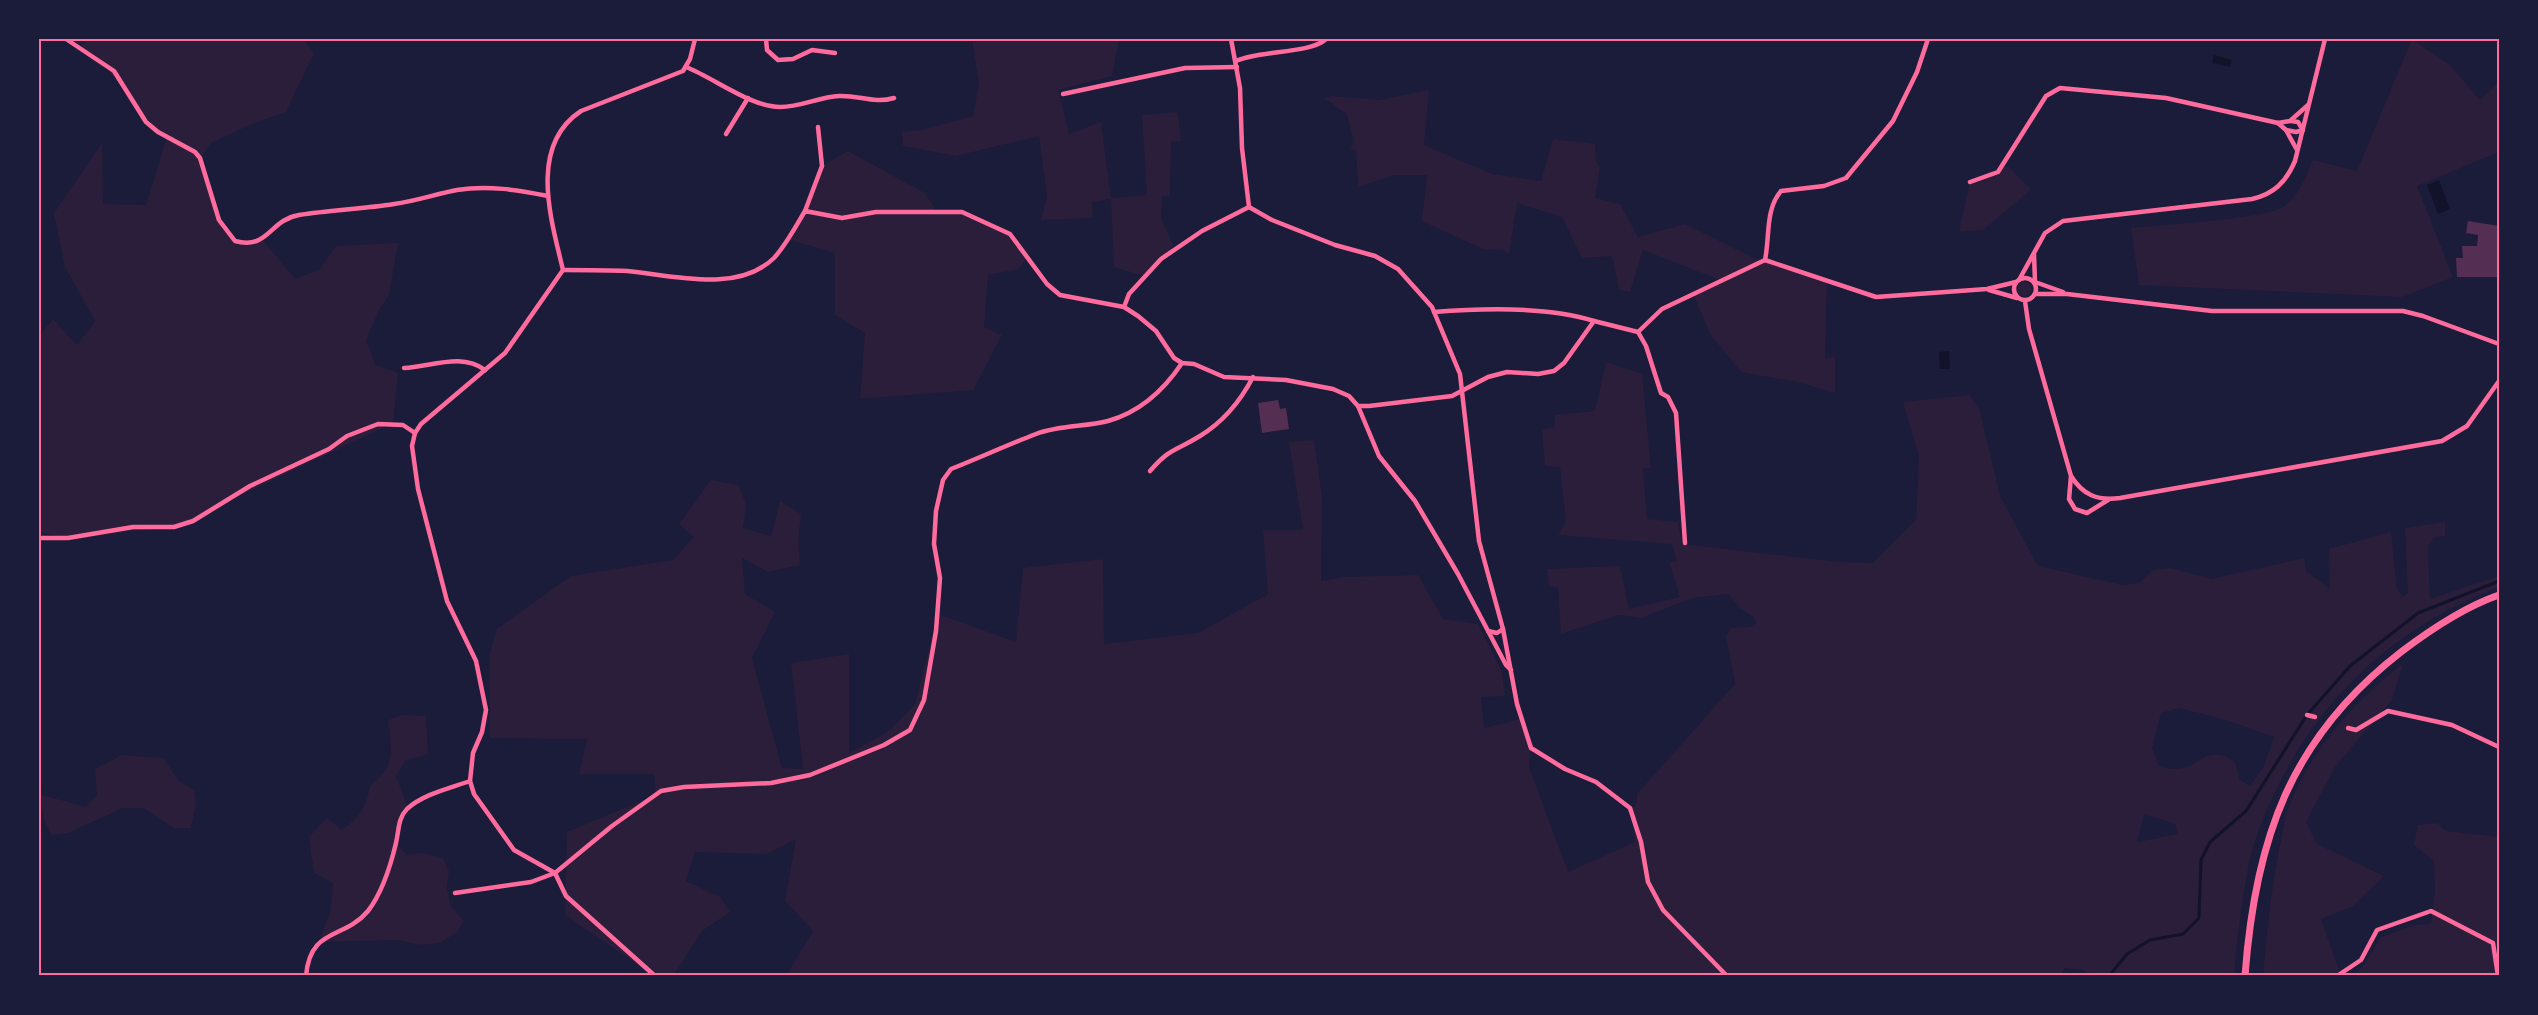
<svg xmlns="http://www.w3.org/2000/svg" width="2538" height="1015" font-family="'Roboto Condensed',sans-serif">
	<rect width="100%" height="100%" fill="#1b1b3a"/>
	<g fill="#2a1e3b" fill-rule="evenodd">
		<polygon points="88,39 303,39 314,53 286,112 254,123 211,143 200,158 212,204 227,233 245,244 263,240 295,279 319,270 336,246 398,243 389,295 378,312 366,341 376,365 398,373 393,423 174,527 68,538 39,532 39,336 53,319 77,345 95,321 65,267 54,213 102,143 103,204 146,205 167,137 158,132 103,64 80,48"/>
		<polygon points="972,39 1119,39 1112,76 1058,90 1069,134 1101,122 1111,198 1147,195 1142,115 1178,112 1181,141 1171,142 1170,196 1162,196 1161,217 1173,246 1147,277 1114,267 1111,199 1092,202 1093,218 1041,220 1047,196 1039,136 956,156 903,146 902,132 922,130 973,116 979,84"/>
		<path d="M2412,39L2451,66L2480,100L2499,82V152L2417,186L2453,277L2402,297L2139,285L2131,228C2159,225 2265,219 2283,207C2299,196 2306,177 2313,160L2357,171Z"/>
		<polygon points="1429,90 1424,145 1492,174 1541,181 1553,139 1595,144 1596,162 1600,167 1595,198 1620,204 1638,237 1685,224 1754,258 1827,282 1825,359 1835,356 1835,393 1797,382 1741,372 1710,334 1693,294 1720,280 1643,250 1630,292 1619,290 1612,256 1582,258 1562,217 1517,203 1509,254 1503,250 1483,249 1422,221 1427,175 1394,175 1358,187 1356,150 1350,148 1354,142 1347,114 1324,98 1331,96 1379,100"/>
		<path d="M848,151L925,193L937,212C977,211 1001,226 1028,255L1019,269L988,275L984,327L1002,335L973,390L860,399L865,333L835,315V253L787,239L805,211L822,166Z"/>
		<polygon points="2002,166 2009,167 2031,190 1983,230 1959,232 1970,182 1998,172"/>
		<circle cx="2024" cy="289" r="7"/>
		<path d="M1606,362L1642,374L1651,468H1643L1647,519L1678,522L1682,544L1839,562L1873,563L1916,520L1919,456L1903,402L1970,395L1980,411L2000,496L2038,566L2123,585L2139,583L2153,570L2171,568L2212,579L2304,558L2306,571L2330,589L2329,549L2391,532L2397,589L2403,597L2408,593L2405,528L2445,522V536L2434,537L2428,546L2430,599L2499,576V587C2401,624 2327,690 2280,782C2267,808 2255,835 2249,863C2242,900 2237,939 2234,976H2089L2083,970L2064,968L2062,976H786L813,931L785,901L796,839L767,854L695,852L686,881L720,897L730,912L702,931L673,976H654L565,915L567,832L656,795L654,774H579L587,739L490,738V653L497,629L571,576L673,560L694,537L679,524L711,480L739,485L746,505L743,528L771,536L780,501L801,514L798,541L800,565L768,572L742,558L745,594L775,612L752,658L782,768L803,769L791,663L849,654V753L889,731L915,704L938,614L1016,642L1023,568L1103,559L1104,644L1198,633L1268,594L1263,530H1303L1289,442L1314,440L1322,497L1321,581L1345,577L1418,575L1443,619L1478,624L1502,672L1505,696L1481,697L1484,728L1521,719L1511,670L1531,748L1529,767L1568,872L1635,842L1630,808L1636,806L1637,794L1735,684L1726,636L1731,628L1750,627L1756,623L1754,617L1740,608L1728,594L1693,598L1641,618L1618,615L1561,634L1558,587L1549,586L1547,569L1620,566L1629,609L1680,597L1669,562H1677L1672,544L1558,535L1566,521L1560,467L1545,466L1542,430L1554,427L1555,415L1595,411ZM2179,708L2226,720L2274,737L2263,768L2250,786L2240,780L2235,762C2200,739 2199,780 2159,766L2152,748L2161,713ZM2144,814L2175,824L2178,834L2137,842Z"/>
		<path d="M2403,664L2392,700L2335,767L2306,822L2317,844L2384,876L2353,906L2321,919L2341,976H2263C2267,931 2271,889 2280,845C2283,833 2284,820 2288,809C2309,752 2356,699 2403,664Z"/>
		<path d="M402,715L426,716L428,755L406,760L396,776L408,808L400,818L396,843L407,855L422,853L443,858L449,871L447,887L450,905L464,921L457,932L440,943L420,945L397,940L319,942L330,912L333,883L314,873L309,837L327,818L342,830C359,818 366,808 370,786C396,766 392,750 388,720Z"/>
		<polygon points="122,755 163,758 179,781 194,790 196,804 191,828 174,828 144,808 123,808 68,833 52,835 44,820 39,794 86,807 97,795 95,769"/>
		<polygon points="2437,823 2446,831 2499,837 2499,976 2353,976 2365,964 2381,937 2414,925 2431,924 2435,892 2434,861 2414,845 2418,825"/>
	</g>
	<g fill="#12122b">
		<polygon points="2214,55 2232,60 2230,67 2212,63"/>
		<polygon points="2439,180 2450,209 2438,214 2427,185"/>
		<polygon points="1949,351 1950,369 1940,369 1939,352"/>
	</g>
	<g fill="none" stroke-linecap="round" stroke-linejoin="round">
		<polyline stroke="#12122b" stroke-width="3" points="2109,976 2127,954 2150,940 2183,934 2199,918 2201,860 2210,842 2246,811 2307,715 2350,666 2418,613 2499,581"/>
	</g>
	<g fill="#542f53">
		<polygon points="2468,221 2499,226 2499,277 2457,277 2456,258 2463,258 2462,246 2477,246 2478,235 2466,233"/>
		<polygon points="1278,400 1280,409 1286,408 1289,429 1262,433 1258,403"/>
	</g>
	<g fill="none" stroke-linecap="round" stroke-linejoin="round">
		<g stroke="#ff6b9d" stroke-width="4.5">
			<path d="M66,39L114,71L146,122L158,132L195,152L200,158L219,220L235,241C269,250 269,220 299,215C330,210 363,209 394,204C416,201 436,194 457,190C488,185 518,190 548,196"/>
			<polyline points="766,39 767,50 778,60 793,59 812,50 835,53"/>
			<polyline points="1231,39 1240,88 1242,148 1249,207 1272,220 1335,245 1375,256 1398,269 1432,307 1460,374 1479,541 1503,629 1517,704 1531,748 1565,769 1596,782 1630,808 1641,842 1648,882 1663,910 1727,976"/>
			<path d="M1236,61C1261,50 1310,54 1326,39"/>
			<path d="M686,67C714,78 751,107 780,107C801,107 819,97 839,96C859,95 874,104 894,98"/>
			<polyline points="1063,94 1185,68 1237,67"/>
			<polyline points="2278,123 2286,130 2297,150"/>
			<polyline points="2286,130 2296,132 2303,130 2298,122 2291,121"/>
			<polyline points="726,134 748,98"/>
			<polyline points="1970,182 1998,172 2046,96 2060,88 2166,98 2278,123 2290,121 2308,105"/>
			<polyline points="805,211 822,166 818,127"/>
			<polyline points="2034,254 2035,282 2063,292"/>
			<path d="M1765,260C1770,236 1765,210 1781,191L1824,186L1846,178L1893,121L1917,72L1928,39"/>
			<polyline points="1765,260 1876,297 1987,289 2016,282"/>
			<path d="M563,270C584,270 606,270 627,271C672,275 737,294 774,258C786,245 796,226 805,211L842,218L876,212H962L1010,234L1047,284L1060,295L1124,307L1138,316L1156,331L1174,358L1182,363L1194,364L1224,377L1286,380L1333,389L1349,396L1358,406H1369L1452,396L1488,377L1507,372L1538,374L1554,371L1564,363L1594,321L1638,332L1662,309L1765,260"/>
			<circle cx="2025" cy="289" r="11"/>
			<path d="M2019,280L2045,233L2063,221L2252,199C2274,194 2286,182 2295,161L2325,39"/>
			<polyline points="1989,290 2017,298"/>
			<polyline points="2035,294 2067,294 2212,311 2403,311 2423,316 2499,344"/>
			<path d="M2025,301L2029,329L2071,476C2083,495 2097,501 2120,498L2442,441L2467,426L2499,381"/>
			<polyline points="1124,307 1129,294 1161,259 1202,231 1249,207"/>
			<path d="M1434,312C1484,308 1546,306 1594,321"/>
			<polyline points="1638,332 1646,346 1661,393 1668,397 1676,413 1685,543"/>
			<path d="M404,368C430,367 462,352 485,370"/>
			<polyline points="1358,406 1379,456 1415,501 1458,574 1506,665 1511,670"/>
			<path d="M1150,471C1171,447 1176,451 1200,436C1223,422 1241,400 1253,377"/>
			<polyline points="2071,476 2069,499 2075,509 2087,513 2108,500"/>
			<polyline points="39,538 68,538 133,527 174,527 193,521 250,486 329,449 347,436 378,424 403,425 415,433"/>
			<polyline points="1488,631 1497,633 1503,629"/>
			<polyline points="2307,715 2315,717"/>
			<polyline points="2348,728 2356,730 2388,711 2452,725 2499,747"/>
			<path d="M455,893L531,882L555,873L612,826L661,791L684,787L771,783L810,775L884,745L910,730L924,700L936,631L940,578L934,544L936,511L943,480L951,469C979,458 1007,445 1036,434C1059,425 1085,427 1108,421C1140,412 1164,390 1182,363"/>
			<path d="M306,976C310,927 344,940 368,911C382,893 391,864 396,843C399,830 398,818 407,809C423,794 451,788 470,781"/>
			<path d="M655,976L566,896L555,873L514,850L474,794L470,781L473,753L482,732L486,710L476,661L447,601L418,489L412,446L415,433L421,424L505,353L563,270C551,219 528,146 581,111L683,71L690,59L695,39"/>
			<polyline points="2337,976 2361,960 2377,930 2431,911 2493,943 2498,976"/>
		</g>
		<path stroke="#ff6b9d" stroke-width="7" d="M2245,976C2255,840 2290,738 2401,652C2430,630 2464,607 2499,595"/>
	</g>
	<rect width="2538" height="1015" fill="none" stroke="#1b1b3a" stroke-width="81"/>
	<rect x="40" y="40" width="2458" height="934" fill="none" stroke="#ff6b9d" stroke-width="2"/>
</svg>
